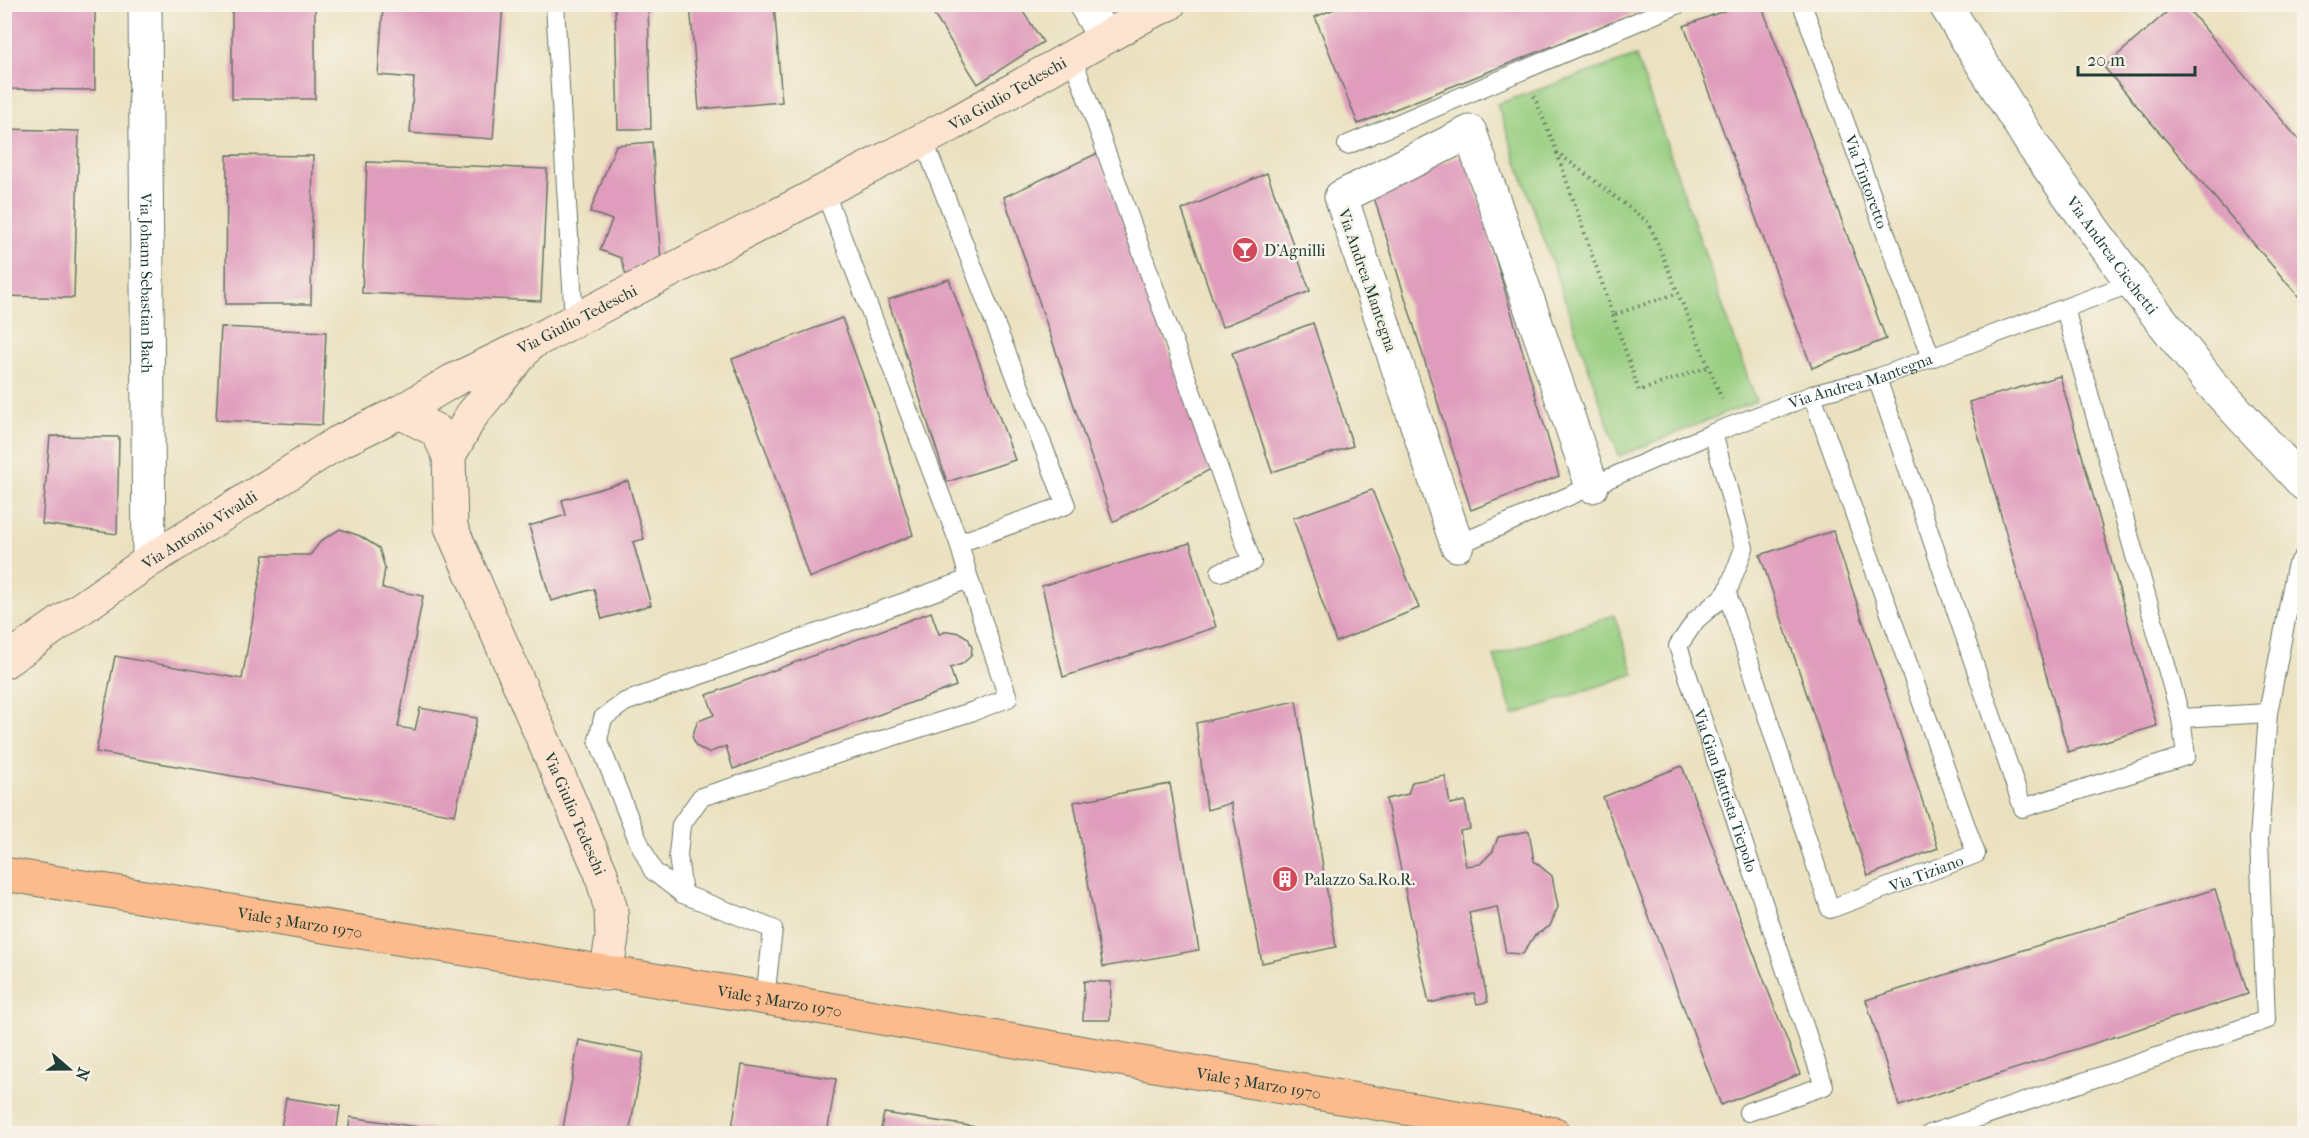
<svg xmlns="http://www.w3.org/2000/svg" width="2309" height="1138" font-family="'IM FELL French Canon',serif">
	<rect width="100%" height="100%" fill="#f7f3e8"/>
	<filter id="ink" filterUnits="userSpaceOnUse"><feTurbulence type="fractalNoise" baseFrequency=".0167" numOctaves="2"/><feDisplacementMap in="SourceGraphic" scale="12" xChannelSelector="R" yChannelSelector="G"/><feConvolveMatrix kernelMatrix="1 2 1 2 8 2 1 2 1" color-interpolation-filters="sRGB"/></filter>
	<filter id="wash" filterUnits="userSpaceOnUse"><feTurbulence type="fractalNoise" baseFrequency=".008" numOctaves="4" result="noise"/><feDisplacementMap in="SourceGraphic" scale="24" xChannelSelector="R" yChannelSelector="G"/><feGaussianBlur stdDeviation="1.35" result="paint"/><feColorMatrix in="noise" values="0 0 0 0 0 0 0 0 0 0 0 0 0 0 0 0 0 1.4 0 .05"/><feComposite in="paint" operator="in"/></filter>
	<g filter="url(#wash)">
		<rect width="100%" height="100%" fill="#ebe1c0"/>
		<g fill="#98ce80" stroke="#5c865a" stroke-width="1.5">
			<polygon points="1636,56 1756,401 1619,456 1497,104"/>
			<polygon points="1614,615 1634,674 1513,715 1494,656"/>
		</g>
		<g id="blocks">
			<g fill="#e09cbc">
				<polygon points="4,4 95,4 95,90 4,89"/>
				<rect x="232" y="4" width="83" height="95"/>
				<polygon points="439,4 503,4 493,139 410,133 414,78 378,75 383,8 439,12"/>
				<polygon points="615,4 648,4 651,129 618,129"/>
				<polygon points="690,4 774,4 782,102 699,109"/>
				<polygon points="927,4 1018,4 1043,42 978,84"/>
				<polygon points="1347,4 1655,5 1358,124 1315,17"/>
				<polygon points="1742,4 1761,4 1886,339 1812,368 1684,26"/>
				<polygon points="2176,4 2184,4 2304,146 2304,303 2104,67"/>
				<polygon points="4,129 79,131 74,298 4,296"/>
				<polygon points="652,142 661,262 626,275 621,258 600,250 612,220 590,212 616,145"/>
				<polygon points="1098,153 1211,469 1113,522 1004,197"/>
				<polygon points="1465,154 1559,476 1471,510 1372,191"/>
				<polygon points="227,155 313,156 311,304 226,304"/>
				<polygon points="367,162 547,169 541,301 362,293"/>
				<polygon points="1267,173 1310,291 1222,327 1182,210"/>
				<polygon points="949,279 1015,460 947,482 888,300"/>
				<polygon points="842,318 877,414 913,535 809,578 769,459 732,359"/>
				<polygon points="1313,323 1353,446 1272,472 1232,353"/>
				<polygon points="221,327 326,332 322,425 216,420"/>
				<polygon points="2060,376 2157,726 2068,752 1969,402"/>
				<polygon points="50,436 119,437 117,534 42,524"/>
				<polygon points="628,481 644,539 633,542 651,605 602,619 594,589 551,601 529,526 566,515 562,500"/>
				<polygon points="1372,490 1419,608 1336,642 1293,518"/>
				<polygon points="340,529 360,536 379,548 385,568 382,588 423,596 398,727 415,730 420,708 477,718 455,815 96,752 115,656 242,679 264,555 310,555 322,540"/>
				<polygon points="1833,531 1938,848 1868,876 1760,555"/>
				<polygon points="1190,543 1216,627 1063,677 1042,586"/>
				<polygon points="931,612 939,634 948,631 960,633 968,638 972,647 971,656 962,664 950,668 956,686 733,769 726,746 708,753 696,746 692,736 698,721 714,715 707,695"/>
				<polygon points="1296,701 1336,947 1262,963 1231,803 1207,810 1196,723"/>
				<polygon points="1682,766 1800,1074 1721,1105 1603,797"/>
				<polygon points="1445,776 1450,804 1465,801 1470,829 1460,831 1466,866 1480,864 1493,851 1498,837 1529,831 1534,861 1552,876 1558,907 1550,926 1534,936 1523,954 1506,953 1497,907 1469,913 1488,1002 1477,1004 1474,993 1429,1003 1386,799 1408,794 1412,782"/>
				<polygon points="1170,784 1199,950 1103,967 1074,802"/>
				<polygon points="2215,889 2248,994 1899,1106 1866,1000"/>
				<polygon points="1084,981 1111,982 1110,1020 1083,1020"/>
				<polygon points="579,1040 644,1053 629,1134 562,1134"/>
				<polygon points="742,1065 836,1079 827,1134 731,1134"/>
				<polygon points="286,1098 340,1106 336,1134 280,1134"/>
				<polygon points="884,1113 1009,1132 1009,1134 880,1134"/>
				<polygon points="350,1117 452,1132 452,1134 348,1134"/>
			</g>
		</g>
	</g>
	<g filter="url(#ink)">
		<use href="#blocks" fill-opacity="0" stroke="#667665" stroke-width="1.5"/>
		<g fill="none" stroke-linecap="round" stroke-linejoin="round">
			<g stroke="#667665" stroke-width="20">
				<g id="lane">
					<polyline points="555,4 574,320"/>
					<path id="s1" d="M1802,4L1931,358"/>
					<polyline points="1072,56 1252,562 1220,572"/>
					<polyline points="923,139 1066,505 959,543"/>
					<polyline points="1347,145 1679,4"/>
					<polyline points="1877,378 2023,808 2186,756 2181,718 2065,309"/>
					<path id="s2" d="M1713,433L1744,548L1727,593L1696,620L1678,646L1824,1086L1748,1112"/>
					<path id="s3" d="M1457,545L1713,433L1812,395L1877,378L2132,283"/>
					<path id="s4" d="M1727,593L1830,909L1976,854L1812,395"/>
					<polyline points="2181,718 2268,713 2296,567 2304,556"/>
					<polyline points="683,894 653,871 637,838 598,740 603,718 625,702 969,579 959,543 824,190"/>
					<polyline points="765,998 773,929 683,894 678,855 681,825 701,797 974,711 1008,698 969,579"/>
					<polyline points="1930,1134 2266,1020 2259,839 2268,713"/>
				</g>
			</g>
			<g stroke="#667665" stroke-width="35">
				<g id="street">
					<path id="s5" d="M145,4L149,561"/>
					<polyline points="1085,4 1105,38"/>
					<path id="s6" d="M1945,4L2034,147L2132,283L2210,382L2304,484"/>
					<polyline points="1457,545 1341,197 1470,132 1592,486"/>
				</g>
			</g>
			<g stroke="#667665" stroke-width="35">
				<g id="secondary">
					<path id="s7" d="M524,351L471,416L449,456L451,527L601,873L611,910L612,938L606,974"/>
					<polyline points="400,412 437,431 449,456"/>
					<path id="s8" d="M4,662L149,561L337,443L400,412L452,381L531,343L953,124L1147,14L1169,4"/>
				</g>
			</g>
			<g stroke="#667665" stroke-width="35">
				<g id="primary">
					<path id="s9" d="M4,874L765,998L1555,1134"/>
				</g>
			</g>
			<g stroke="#667665" stroke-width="4" stroke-dasharray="1.5 4.5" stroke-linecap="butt">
				<polyline points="1534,96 1557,152 1649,223 1722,399"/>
				<polyline points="1557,153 1613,315 1678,293"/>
				<polyline points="1613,315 1639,391 1708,367"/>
			</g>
			<use href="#lane" stroke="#fff" stroke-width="18"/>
			<use href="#street" stroke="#fff" stroke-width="33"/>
			<use href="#secondary" stroke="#fde4d1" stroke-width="33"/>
			<use href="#primary" stroke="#fbbb8d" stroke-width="33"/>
		</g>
	</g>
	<defs>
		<g id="bar-disc" transform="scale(1.35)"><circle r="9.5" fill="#d1495b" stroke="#f7f3e8"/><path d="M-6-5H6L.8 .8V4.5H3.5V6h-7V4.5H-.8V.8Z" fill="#fff"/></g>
		<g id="building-disc" transform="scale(1.35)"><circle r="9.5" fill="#d1495b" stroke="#f7f3e8"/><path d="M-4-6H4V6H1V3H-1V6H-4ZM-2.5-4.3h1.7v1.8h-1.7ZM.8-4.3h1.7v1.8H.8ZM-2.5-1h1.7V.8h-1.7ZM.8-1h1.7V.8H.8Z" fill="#fff"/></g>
	</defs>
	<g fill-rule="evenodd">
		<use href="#bar-disc" x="1245" y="250"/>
		<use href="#building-disc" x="1285" y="879"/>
	</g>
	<g text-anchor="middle" stroke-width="5" stroke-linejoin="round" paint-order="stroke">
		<g font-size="16" fill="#1f3d34" stroke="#f7f3e8">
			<text dy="6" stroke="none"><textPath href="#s8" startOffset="1155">Via Giulio Tedeschi</textPath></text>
			<text dy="6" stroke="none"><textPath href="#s1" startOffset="189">Via Tintoretto</textPath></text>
			<text dy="6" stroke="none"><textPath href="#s6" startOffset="302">Via Andrea Cicchetti</textPath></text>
			<text transform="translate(1368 280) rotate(71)" y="6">Via Andrea Mantegna</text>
			<text dy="6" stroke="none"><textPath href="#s5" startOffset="279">Via Johann Sebastian Bach</textPath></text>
			<text dy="6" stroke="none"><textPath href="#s8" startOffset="669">Via Giulio Tedeschi</textPath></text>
			<text dy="6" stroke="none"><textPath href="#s3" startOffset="436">Via Andrea Mantegna</textPath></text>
			<text dy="6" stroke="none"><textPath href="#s8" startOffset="236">Via Antonio Vivaldi</textPath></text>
			<text dy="6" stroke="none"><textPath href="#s2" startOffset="392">Via Gian Battista Tiepolo</textPath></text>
			<text dy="6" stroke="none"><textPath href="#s7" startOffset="513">Via Giulio Tedeschi</textPath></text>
			<text dy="6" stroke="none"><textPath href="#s4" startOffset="435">Via Tiziano</textPath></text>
			<text dy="6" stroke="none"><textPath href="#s9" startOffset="300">Viale 3 Marzo 1970</textPath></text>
			<text dy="6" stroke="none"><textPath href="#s9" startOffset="786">Viale 3 Marzo 1970</textPath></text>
			<text dy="6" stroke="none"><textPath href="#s9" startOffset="1272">Viale 3 Marzo 1970</textPath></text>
		</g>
		<g font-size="16" fill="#1f3d34" stroke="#f7f3e8" text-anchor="start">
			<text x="1264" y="256">D'Agnilli</text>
			<text x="1304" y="885">Palazzo Sa.Ro.R.</text>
		</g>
	</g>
	<rect width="2309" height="1138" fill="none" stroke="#f7f3e8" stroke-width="24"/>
	<g transform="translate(69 1069) rotate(110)" stroke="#f7f3e8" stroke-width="4.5" paint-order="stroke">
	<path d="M0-4.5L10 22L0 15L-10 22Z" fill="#1f3d34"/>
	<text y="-9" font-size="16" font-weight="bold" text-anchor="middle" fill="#1f3d34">N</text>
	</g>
	<path d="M2078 66v9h117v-9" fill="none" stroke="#1f3d34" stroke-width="3"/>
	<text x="2087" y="66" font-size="18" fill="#1f3d34" stroke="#f7f3e8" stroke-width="4.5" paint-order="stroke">20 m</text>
</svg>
